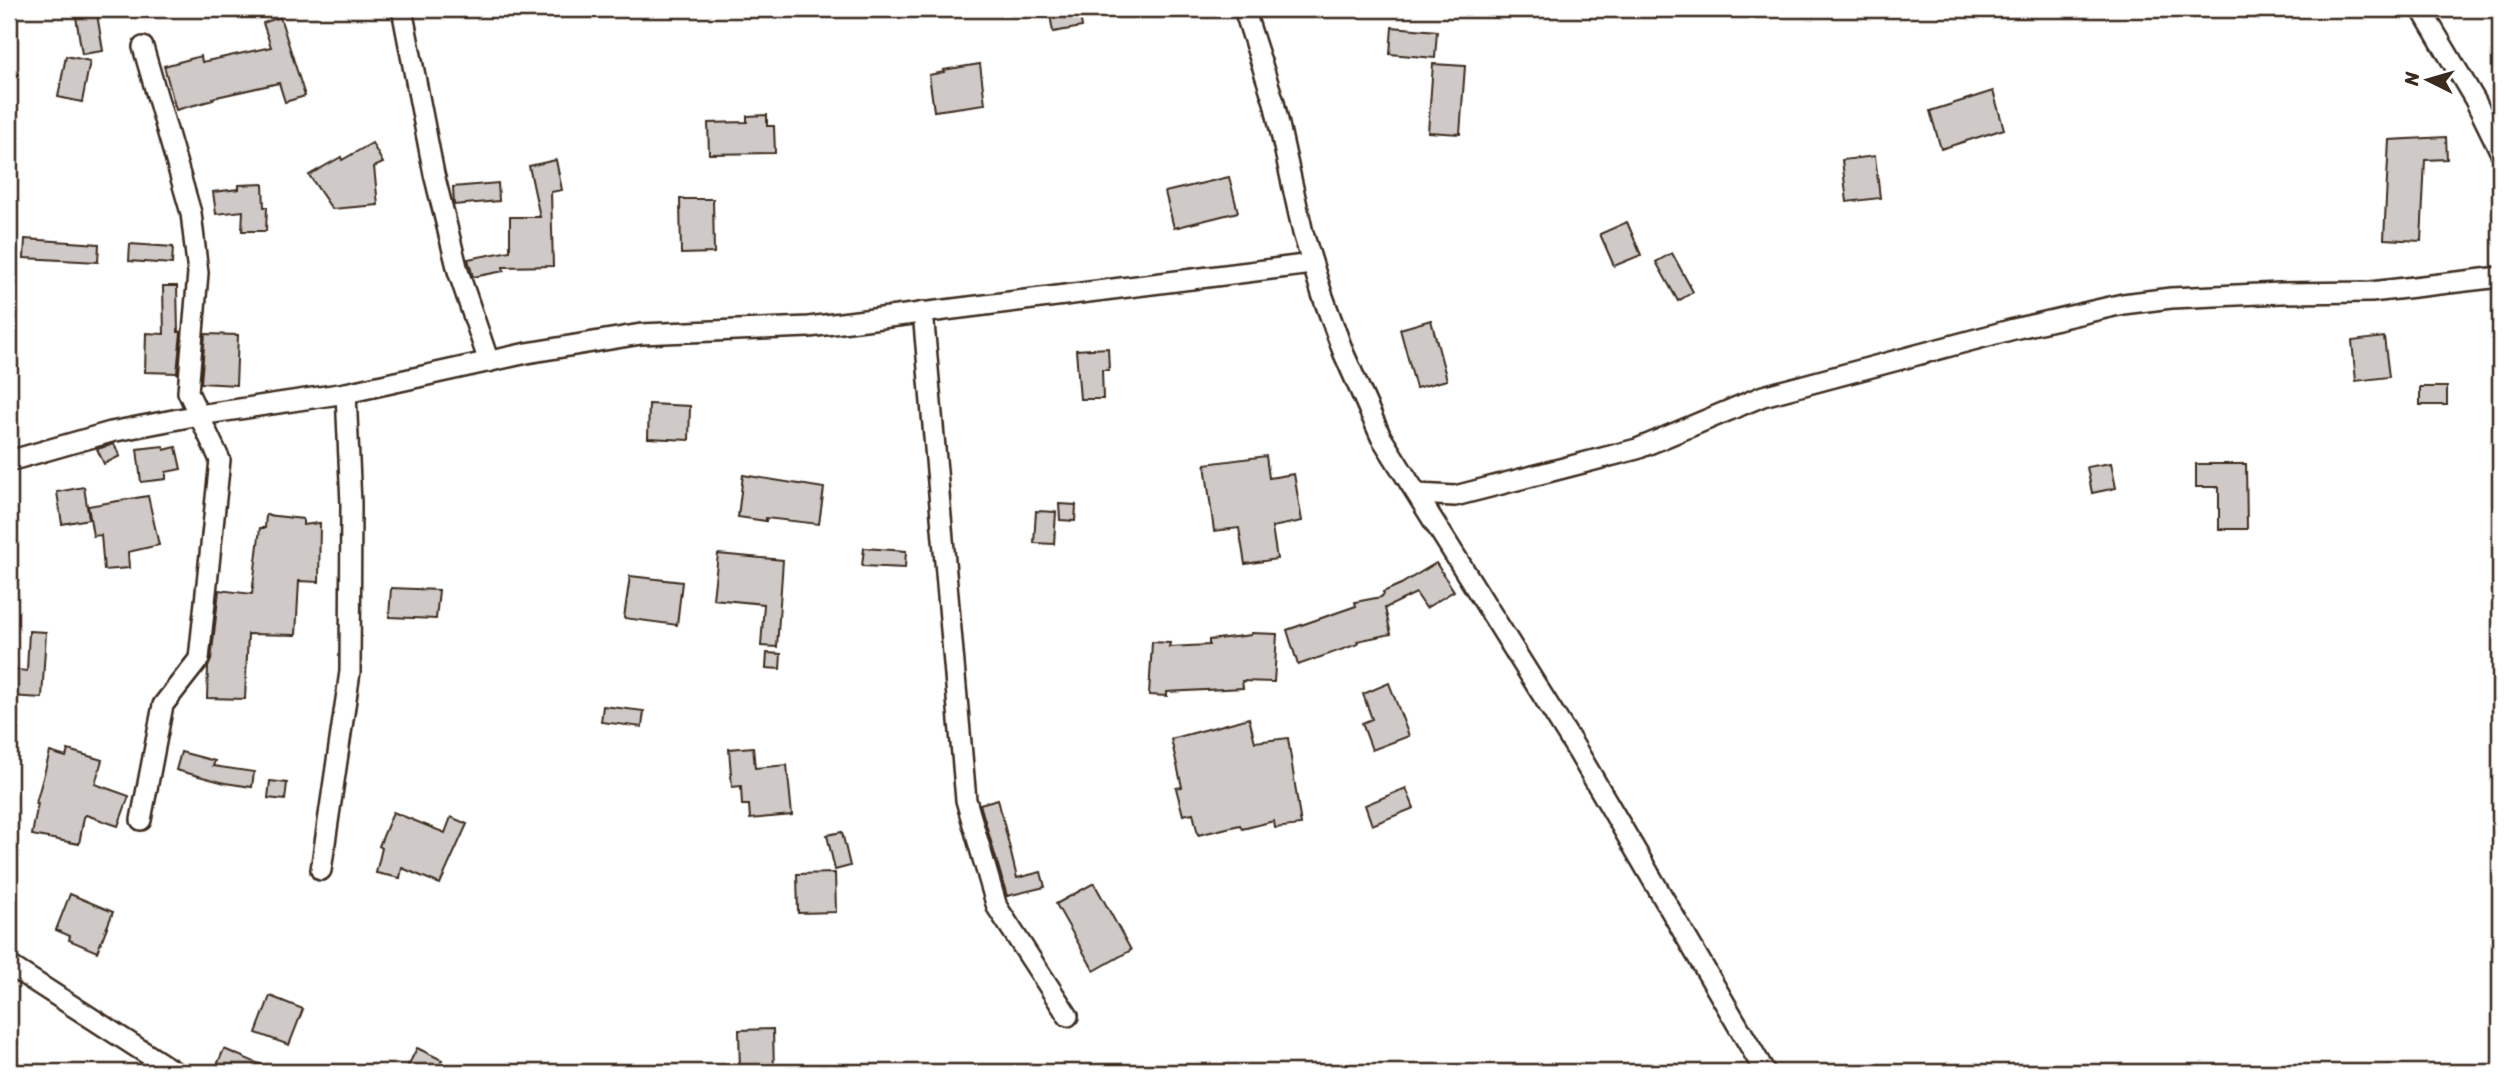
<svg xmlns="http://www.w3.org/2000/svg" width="2509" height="1081" font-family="Sriracha,sans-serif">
	<rect width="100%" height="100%" fill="#fff"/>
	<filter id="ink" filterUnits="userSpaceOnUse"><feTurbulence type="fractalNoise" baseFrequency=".0143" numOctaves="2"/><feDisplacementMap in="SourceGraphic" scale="14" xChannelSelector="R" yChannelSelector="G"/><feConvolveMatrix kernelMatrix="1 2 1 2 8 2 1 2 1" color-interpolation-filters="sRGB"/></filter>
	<g filter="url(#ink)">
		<g fill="#cfcac7" stroke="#3b2a1e" stroke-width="2">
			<polygon points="1049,9 1079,9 1082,27 1053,32"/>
			<polygon points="97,14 103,51 82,54 76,17"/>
			<polygon points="280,17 305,96 285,102 279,83 212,98 213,100 176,110 164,66 201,56 202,62 271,47 263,23"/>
			<polygon points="1392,27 1437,31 1435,58 1390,54"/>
			<polygon points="66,56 90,61 82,102 58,97"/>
			<polygon points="980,64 985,104 934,111 929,75 944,72 943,70"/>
			<polygon points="1433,64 1465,66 1460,134 1428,132"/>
			<polygon points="1993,91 2004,129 1941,149 1930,111"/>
			<polygon points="767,115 767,126 774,126 775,153 709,154 708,123 747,122 747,116"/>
			<polygon points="2446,137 2447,159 2425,160 2421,241 2384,239 2389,140"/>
			<polygon points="372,143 383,163 374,167 378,205 332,209 309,175 341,157 342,160"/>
			<polygon points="1875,156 1880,198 1847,202 1842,160"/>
			<polygon points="556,160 562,190 551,192 553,266 503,267 504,271 473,277 468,259 510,251 510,217 540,217 529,166"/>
			<polygon points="1229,177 1238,212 1174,228 1165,192"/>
			<polygon points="498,183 499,201 454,205 453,187"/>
			<polygon points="263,184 264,207 267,207 266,231 242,231 243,211 216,214 213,192 239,189 239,185"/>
			<polygon points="680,199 713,199 714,253 681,254"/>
			<polygon points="1627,222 1641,255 1614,266 1600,234"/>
			<polygon points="25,239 99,244 98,262 24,258"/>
			<polygon points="130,244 173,247 172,264 129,261"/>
			<polygon points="1672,253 1693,292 1678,301 1656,262"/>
			<polygon points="163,286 177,286 178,332 181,332 177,373 145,372 146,333 164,334"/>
			<polygon points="1431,320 1447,380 1416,388 1400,329"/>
			<polygon points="205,334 238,335 236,385 201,383"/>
			<polygon points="2384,337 2389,377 2356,381 2352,341"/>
			<polygon points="1108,348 1109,370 1102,370 1103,399 1080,399 1076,350"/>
			<rect x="2420" y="387" width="27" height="18"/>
			<polygon points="649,404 690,406 689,440 648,438"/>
			<polygon points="114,444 120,456 104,464 97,449"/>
			<polygon points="163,446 164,450 176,447 181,469 166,472 166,479 141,482 137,449"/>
			<polygon points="1266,456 1269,478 1294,474 1302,521 1272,527 1277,559 1245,564 1239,528 1214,531 1205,464"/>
			<polygon points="2111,463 2116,488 2092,493 2087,467"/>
			<polygon points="2196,464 2246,464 2247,529 2219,529 2219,487 2196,487"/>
			<polygon points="743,475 824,488 819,524 766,518 766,521 738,517"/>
			<polygon points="84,487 89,519 62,524 57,492"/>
			<polygon points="148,496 159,545 128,552 129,568 104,570 101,535 93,536 88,506"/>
			<polygon points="1059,504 1076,505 1075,521 1060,520"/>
			<polygon points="1036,511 1056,512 1054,544 1034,543"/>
			<polygon points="266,515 303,519 303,525 320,523 319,582 299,581 296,635 248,634 245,699 207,698 208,667 211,660 219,590 252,594 260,528 265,528"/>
			<polygon points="864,548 906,551 905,568 862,566"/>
			<polygon points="718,554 783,560 777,647 761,646 764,604 713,599"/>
			<polygon points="1436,563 1454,591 1426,608 1416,593 1385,608 1391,634 1357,641 1358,644 1298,665 1287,630 1356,606 1355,602 1381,597 1384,594 1383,592 1401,584"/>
			<polygon points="630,576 682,582 677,625 624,618"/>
			<polygon points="391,588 439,590 436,619 389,617"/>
			<polygon points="29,631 46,632 42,698 9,696 9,669 27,671"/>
			<polygon points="1251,633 1277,634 1274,682 1242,681 1243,688 1167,692 1167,696 1149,695 1152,642 1170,643 1169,647 1209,645 1209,640 1251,635"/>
			<polygon points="767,653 781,654 780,669 766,668"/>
			<polygon points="1389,683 1409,736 1372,750 1362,723 1372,719 1363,694"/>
			<polygon points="603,706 644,711 642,727 601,722"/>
			<polygon points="1249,718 1255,742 1288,738 1301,825 1275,828 1274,821 1242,829 1240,825 1198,835 1193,813 1183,815 1176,788 1182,787 1171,739"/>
			<polygon points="753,747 755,768 787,765 792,815 750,819 749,805 742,805 741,786 732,787 729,749"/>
			<polygon points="68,750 102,760 95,784 129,796 118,826 86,815 84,817 79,844 32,835 38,803 36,803 50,752 66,757"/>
			<polygon points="181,752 215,761 213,766 254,772 252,787 225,783 176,770"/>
			<polygon points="270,781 287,783 285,800 268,798"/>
			<polygon points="1406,788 1414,808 1372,825 1365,805"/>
			<polygon points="998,799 1017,878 1041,872 1045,887 1007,896 980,804"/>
			<polygon points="393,812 445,833 451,817 467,824 440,884 402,868 400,878 376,873 382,848 379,846"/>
			<polygon points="842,832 850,866 835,870 827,835"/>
			<polygon points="835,873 836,912 798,913 797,874"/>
			<polygon points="1094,883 1131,950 1094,971 1056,904"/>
			<polygon points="70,894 113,912 97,952 69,940 70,936 56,930"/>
			<polygon points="270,996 303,1009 289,1045 256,1033"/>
			<polygon points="773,1029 774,1072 740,1072 739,1030"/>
			<polygon points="417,1048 442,1060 436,1072 405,1072"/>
			<polygon points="224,1049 278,1072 214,1072"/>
		</g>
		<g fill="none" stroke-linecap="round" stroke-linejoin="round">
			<g stroke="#3b2a1e" stroke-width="24">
				<g id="street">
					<polyline points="402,9 434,174 458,271 489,362"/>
					<polyline points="1244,9 1274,102 1303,233 1322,294 1344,354 1381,437 1578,752 1765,1072"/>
					<polyline points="2421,9 2475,100 2500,151"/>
					<polyline points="923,312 966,800 997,907 1068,1016"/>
					<polyline points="9,461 111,432 199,415 346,393 527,353 641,334 809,327 1312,264"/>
					<polyline points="1417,494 1455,496 1637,449 1763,396 2014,329 2123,304 2171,298 2281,293 2371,292 2500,277"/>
					<polyline points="141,820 163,705 199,659 220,460 188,392 198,273 191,213 143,47"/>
					<polyline points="321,870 350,672 351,504 346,393"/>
					<polyline points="9,965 175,1072"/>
				</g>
			</g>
			<use href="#street" stroke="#fff" stroke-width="19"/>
		</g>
	</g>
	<rect width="2509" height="1081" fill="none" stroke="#fff" stroke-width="35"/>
	<rect x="18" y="18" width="2474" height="1046" fill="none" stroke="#3b2a1e" stroke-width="2.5" filter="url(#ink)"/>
	<g transform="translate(2428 80) rotate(275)" stroke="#ffffff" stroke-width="5" paint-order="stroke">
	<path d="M0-5L12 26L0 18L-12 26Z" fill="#3b2a1e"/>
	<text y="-10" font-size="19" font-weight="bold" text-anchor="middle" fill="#3b2a1e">N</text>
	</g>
</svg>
